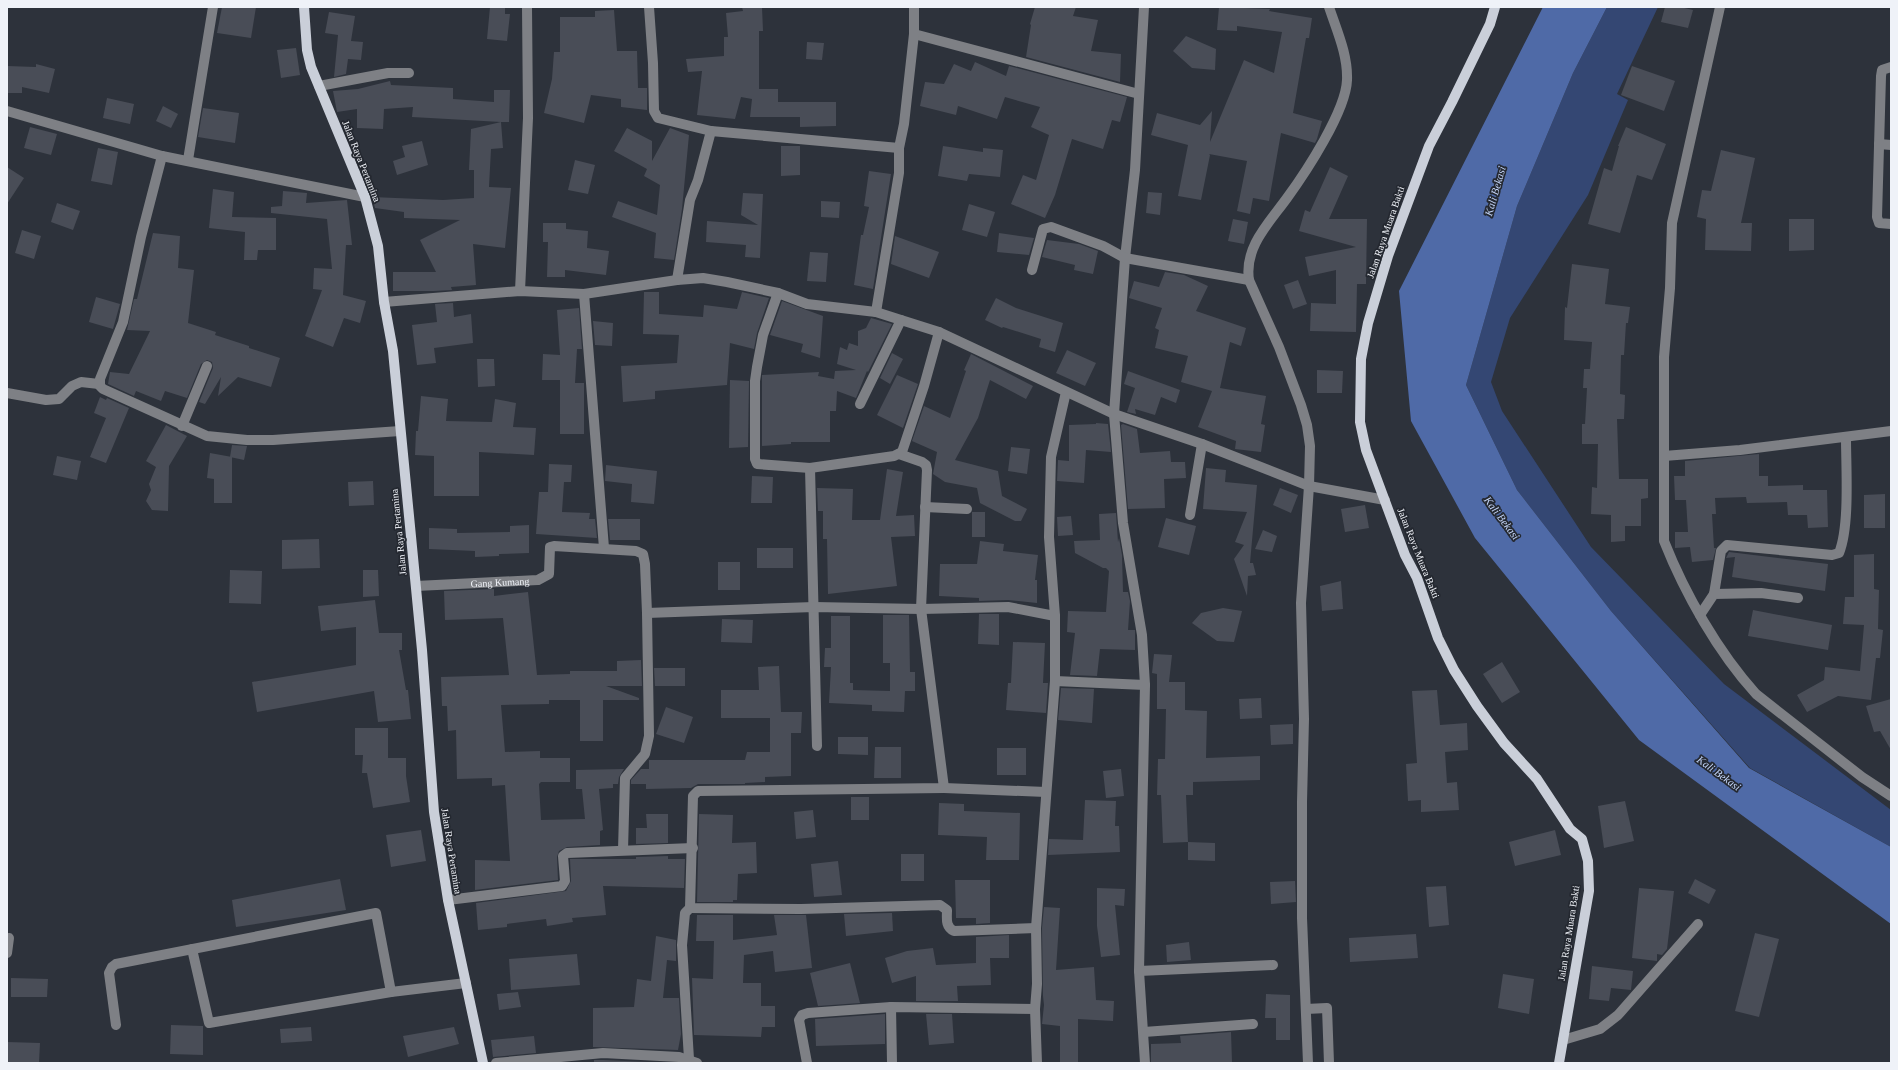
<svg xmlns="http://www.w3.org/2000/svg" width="1898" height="1070" font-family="'Times New Roman',serif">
	<rect width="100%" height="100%" fill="#2d323b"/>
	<polygon fill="#344773" points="1607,7 1658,7 1617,94 1628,100 1588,195 1510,318 1491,382 1502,411 1591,547 1724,684 1891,810 1891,847 1750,768 1611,611 1517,490 1466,385 1517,206 1573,73"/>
	<polygon fill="#4f6aa7" points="1543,7 1607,7 1573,73 1517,206 1466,385 1517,490 1611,611 1749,768 1891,847 1891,924 1639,740 1475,538 1411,421 1399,291"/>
	<g fill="#494d57">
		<polygon points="222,7 256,7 251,38 217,33"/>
		<polygon points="490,7 505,7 505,14 510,14 507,41 487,39"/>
		<polygon points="742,7 762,7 763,31 759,31 759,89 778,89 778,102 836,102 836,126 800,127 800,117 750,117 752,99 741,97 735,119 697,115 702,71 688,72 686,59 724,56 724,37 728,37 726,13 743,11"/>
		<polygon points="1035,7 1076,7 1073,16 1098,20 1091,51 1121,54 1120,82 1026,57 1031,25 1030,24"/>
		<polygon points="1219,7 1270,9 1269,11 1312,18 1309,38 1306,38 1293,113 1322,121 1317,139 1315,143 1281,133 1269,201 1253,198 1250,214 1237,211 1247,161 1209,154 1210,155 1201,200 1178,196 1188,145 1151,135 1157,113 1200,125 1212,111 1210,142 1244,60 1274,73 1282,32 1237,26 1237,31 1217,30"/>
		<polygon points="1665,7 1680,7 1693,10 1688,28 1661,22"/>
		<polygon points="614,10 617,51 637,51 638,88 647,88 647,110 621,107 621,99 591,95 584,123 544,113 552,79 554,52 560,52 560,17 595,17 595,11"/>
		<polygon points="329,12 355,16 351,41 363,42 361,60 348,59 346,74 334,77 338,35 325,33"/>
		<polygon points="1186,36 1216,49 1215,70 1192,68 1173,51"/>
		<polygon points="807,42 824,43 822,60 806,59"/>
		<polygon points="296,48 300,75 281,78 277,50"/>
		<polygon points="975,62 1006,76 1009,66 1127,97 1120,122 1112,120 1103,149 1072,139 1055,195 1045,218 1011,204 1023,175 1036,180 1049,135 1031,127 1040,107 1005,97 997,119 958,106 956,115 920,106 925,82 944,84 954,64 971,71"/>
		<polygon points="36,64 55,69 49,93 22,87 22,93 7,93 7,66 36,67"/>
		<polygon points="1632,66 1675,81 1664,111 1621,95"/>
		<polygon points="390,81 391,85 453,88 453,99 494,102 494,90 510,90 509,122 501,122 503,148 491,149 489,187 511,188 505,248 473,244 476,285 451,287 452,290 434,291 393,291 393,272 436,272 420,240 460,220 404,218 404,212 375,208 372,197 443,200 474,198 474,170 469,170 471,129 501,122 412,117 413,107 384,109 383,129 357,128 357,109 337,112 333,91 358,89"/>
		<polygon points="107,98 134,104 130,124 103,118"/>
		<polygon points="163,106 178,114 171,128 156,121"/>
		<polygon points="203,108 239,113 235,143 198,137"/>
		<polygon points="30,127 57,134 51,155 24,148"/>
		<polygon points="1626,127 1666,144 1652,180 1637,175 1620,233 1588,224 1604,168 1612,171 1619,146 1618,146"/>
		<polygon points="627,128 652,141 652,161 670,128 689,135 682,209 674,260 654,258 656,233 612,217 618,201 657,215 660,185 644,176 647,169 614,151"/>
		<polygon points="422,141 428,165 397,175 393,161 405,157 402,146"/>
		<polygon points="781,146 800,146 800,175 781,176"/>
		<polygon points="943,146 983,152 983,148 1003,150 1000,177 969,174 967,181 938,176"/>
		<polygon points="98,148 118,152 112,185 91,181"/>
		<polygon points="1721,150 1755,158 1741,223 1752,223 1751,251 1705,250 1706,219 1697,217 1702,190 1711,191"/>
		<polygon points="575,160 595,165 588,194 568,190"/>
		<polygon points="7,167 24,178 7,204"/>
		<polygon points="1330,167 1348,176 1329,219 1367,219 1366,284 1357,284 1356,332 1310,331 1311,303 1336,304 1336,270 1309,276 1305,257 1356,247 1299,231 1305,210 1310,212"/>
		<polygon points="869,171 891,174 873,289 854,285 861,235 863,235 869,207 864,206"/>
		<polygon points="213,189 234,192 232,217 276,218 276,250 258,250 257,260 244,260 245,232 209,228"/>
		<polygon points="283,191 307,193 306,203 347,200 352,245 346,245 343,295 366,301 360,323 344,318 333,347 305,336 322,290 313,289 314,268 332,269 327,219 271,213 271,207 282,206"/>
		<polygon points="1148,192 1162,193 1160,215 1146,213"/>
		<polygon points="743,193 763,194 760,258 745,257 746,245 706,242 707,221 758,225 741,215"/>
		<polygon points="821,201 840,202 839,218 821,217"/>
		<polygon points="57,203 80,211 73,230 51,222"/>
		<polygon points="969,204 995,212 987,237 962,230"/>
		<polygon points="1233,219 1248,222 1244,244 1228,241"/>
		<polygon points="1789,219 1814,219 1814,250 1789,251"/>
		<polygon points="543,223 566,223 566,229 588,231 587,248 609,251 606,275 565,270 565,277 547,277 548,242 543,242"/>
		<polygon points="22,230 41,236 34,259 15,253"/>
		<polygon points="153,233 180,236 178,268 194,270 188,323 216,332 215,335 249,346 249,348 280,358 271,387 238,377 218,396 221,377 205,404 199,402 213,368 212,362 207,360 201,364 187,398 165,391 161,401 136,391 134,396 108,384 110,372 129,374 150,331 127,330 134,299 137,299"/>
		<polygon points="999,233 1034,238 1029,255 997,252"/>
		<polygon points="895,236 939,252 929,278 891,264"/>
		<polygon points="1047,240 1079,244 1098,251 1093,274 1074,270 1075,265 1042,257"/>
		<polygon points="810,252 828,253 826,282 807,281"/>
		<polygon points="1572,264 1609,269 1605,304 1630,307 1628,323 1626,323 1624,355 1621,355 1620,394 1625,395 1624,419 1617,419 1619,479 1648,479 1648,498 1641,499 1641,526 1625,526 1625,541 1611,542 1611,515 1591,514 1592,487 1597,488 1598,444 1582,444 1582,424 1585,424 1587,388 1583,388 1584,369 1590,369 1592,342 1564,340 1565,307 1567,308"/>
		<polygon points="1165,272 1184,275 1208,286 1196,311 1246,328 1241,346 1230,342 1220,388 1266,396 1261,424 1265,425 1261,452 1235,449 1236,441 1198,427 1212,391 1181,382 1188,356 1155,348 1159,330 1155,328 1162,308 1129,298 1134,281 1159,287"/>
		<polygon points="1298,280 1307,304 1293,309 1284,285"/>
		<polygon points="644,292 659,292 659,314 703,317 704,305 737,309 742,292 769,298 757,333 754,349 730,343 727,385 655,391 655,399 623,402 621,366 677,363 679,335 643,334"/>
		<polygon points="96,297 120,304 113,329 89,322"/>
		<polygon points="996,298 1016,308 1063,323 1055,352 1039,347 1041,339 1003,327 1002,328 985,320"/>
		<polygon points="782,301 823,316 820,358 801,352 803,344 770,335"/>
		<polygon points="453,303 454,317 471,314 473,343 434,348 436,363 417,365 412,325 437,322 435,304"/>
		<polygon points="579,308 582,349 577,349 575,383 584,383 584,434 560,434 560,380 542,380 543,354 560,355 557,310"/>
		<polygon points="871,318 892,324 868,372 867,371 856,398 837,391 836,411 830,411 830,442 791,442 791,444 762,446 762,375 819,372 818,376 834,379 835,371 856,370 837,364 840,347 847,350 849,343 858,346 858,331 866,328"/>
		<polygon points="593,321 613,323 612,346 595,345"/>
		<polygon points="1067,350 1096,363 1085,386 1056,373"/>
		<polygon points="892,353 903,359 890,384 880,378"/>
		<polygon points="971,354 1033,386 1026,399 990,380 978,418 955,460 998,471 1002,496 1027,509 1021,521 1015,521 980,503 977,488 945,482 933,474 937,452 912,441 924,406 950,418 966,371 964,370"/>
		<polygon points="477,359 494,359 495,386 478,387"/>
		<polygon points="1317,370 1343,371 1342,393 1317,393"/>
		<polygon points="1128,371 1180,390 1176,403 1161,397 1155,415 1135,409 1136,414 1127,412 1135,388 1124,384"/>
		<polygon points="897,375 918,384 903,428 877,415"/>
		<polygon points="730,380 749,381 748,447 729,448"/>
		<polygon points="421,396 448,399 446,421 492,422 495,399 516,403 513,427 536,428 534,455 479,452 479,496 434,496 434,456 415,455 416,431 418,431"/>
		<polygon points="100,397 106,400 107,398 129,408 106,463 90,457 106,418 94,413"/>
		<polygon points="1096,423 1108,424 1111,452 1086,450 1084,483 1057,481 1058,460 1069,461 1069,425 1096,424"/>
		<polygon points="1123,424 1137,429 1140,453 1170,451 1171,462 1185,462 1186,478 1164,479 1165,508 1128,509 1121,425"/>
		<polygon points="166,425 187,436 169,466 168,511 152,510 146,501 151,490 149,484 156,467 146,461"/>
		<polygon points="232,445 247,446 244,460 230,457"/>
		<polygon points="1011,447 1030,449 1027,474 1008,471"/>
		<polygon points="210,453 232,457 232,503 214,503 214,479 207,478"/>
		<polygon points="1759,454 1759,476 1768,476 1768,486 1803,485 1803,490 1827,490 1828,527 1808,528 1807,515 1788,515 1787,502 1747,503 1746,497 1715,498 1716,514 1712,514 1714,548 1716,548 1713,560 1692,562 1690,547 1675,548 1675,532 1688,532 1686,500 1675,500 1674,476 1685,476 1685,461"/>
		<polygon points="57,456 81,461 77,480 53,475"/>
		<polygon points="549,464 572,465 571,482 564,482 562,512 590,513 589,519 595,519 597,538 536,534 539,492 548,492"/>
		<polygon points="606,465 657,471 654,504 631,502 632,484 605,481"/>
		<polygon points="1206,468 1226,470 1225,482 1257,485 1250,563 1253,563 1256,575 1248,576 1247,596 1234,559 1244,545 1235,542 1247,512 1203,509"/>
		<polygon points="887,469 903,472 896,516 914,515 915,536 891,537 897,586 828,594 827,539 823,539 823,511 818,511 817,488 853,489 852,520 880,520"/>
		<polygon points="752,476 773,477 772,503 751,503"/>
		<polygon points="373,481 374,505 349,506 348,482"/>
		<polygon points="1280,488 1298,495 1291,513 1273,505"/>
		<polygon points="1885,494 1885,528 1864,528 1864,495"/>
		<polygon points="1365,505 1369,528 1345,532 1341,509"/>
		<rect x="972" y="512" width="13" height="25"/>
		<polygon points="1116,513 1118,542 1119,538 1122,555 1123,592 1128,592 1130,601 1128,630 1135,630 1135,650 1100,649 1097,676 1070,675 1075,633 1067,632 1068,611 1106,612 1109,571 1106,568 1103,568 1075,553 1074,541 1100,540 1099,514"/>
		<polygon points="1071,516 1073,535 1058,536 1057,517"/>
		<polygon points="1166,518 1196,526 1189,555 1158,547"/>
		<polygon points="608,519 640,519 640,540 610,540"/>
		<polygon points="529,525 529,553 499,554 499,556 475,557 475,551 429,549 429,528 457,529 457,533 510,532 510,526"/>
		<polygon points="1263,530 1277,536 1272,552 1255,549"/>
		<polygon points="319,539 320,568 282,569 282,540"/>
		<polygon points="980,541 1004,544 1003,551 1038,555 1035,580 1037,580 1037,603 1008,600 979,601 979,598 939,596 940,564 977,564"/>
		<rect x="757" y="548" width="36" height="20"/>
		<polygon points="1729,552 1828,564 1825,591 1732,577 1735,557 1726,558"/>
		<polygon points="1874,554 1874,589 1879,590 1878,629 1883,630 1880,658 1876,658 1871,700 1838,696 1807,712 1797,695 1824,680 1825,667 1860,671 1864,625 1843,624 1845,597 1854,597 1854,555"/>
		<rect x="718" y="562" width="22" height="28"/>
		<polygon points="230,570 262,571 261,604 229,603"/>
		<polygon points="363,570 378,570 379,596 363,597"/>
		<polygon points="1341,581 1343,609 1322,611 1320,586"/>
		<polygon points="494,589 494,596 528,592 537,675 570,674 570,671 617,671 617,661 641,660 642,686 606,686 639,698 639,700 603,700 603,741 580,741 580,700 549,700 549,704 501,705 505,752 540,751 540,758 570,758 570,782 541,782 539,784 541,820 585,819 582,789 576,789 576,770 624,769 619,777 618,784 613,784 613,788 599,789 603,830 600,831 600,845 567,847 559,851 557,857 558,880 475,890 475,860 510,861 505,785 492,786 492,778 457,779 456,730 448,731 447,706 442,706 441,677 509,675 503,618 445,620 444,591"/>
		<polygon points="375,600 379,633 402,633 402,650 399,650 406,690 408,690 411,719 378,722 374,691 257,712 252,682 356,665 356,627 321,631 318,606"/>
		<polygon points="1223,608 1242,611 1234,642 1217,641 1192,623 1201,613"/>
		<polygon points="1753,610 1832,625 1828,650 1748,636"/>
		<polygon points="979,614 999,614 999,645 978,644"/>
		<polygon points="883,615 909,615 910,672 915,672 915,691 905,691 904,712 872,711 872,705 829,703 831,667 824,667 825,648 831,648 831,616 850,616 850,683 853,683 853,690 890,691 890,663 883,663"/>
		<polygon points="722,619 753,620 752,643 721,642"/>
		<polygon points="1013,642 1045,643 1043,683 1048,683 1046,713 1006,710 1008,683 1011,683"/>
		<polygon points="1154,654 1172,655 1169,682 1185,682 1185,710 1207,711 1206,758 1260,756 1260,780 1193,782 1193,795 1186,795 1188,842 1163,843 1161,795 1157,795 1158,759 1165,759 1166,709 1157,709 1157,674 1152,673"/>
		<polygon points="1502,662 1520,692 1502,703 1483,674"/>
		<polygon points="779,666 781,712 802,712 801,733 791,733 791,776 765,777 765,782 745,783 745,784 698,784 691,788 646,789 646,784 631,784 631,780 641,769 649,769 649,760 745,760 747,752 770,752 770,718 721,718 721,690 759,690 758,667"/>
		<polygon points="654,668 685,668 685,686 655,686"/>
		<polygon points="1061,688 1094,689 1092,723 1058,720"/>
		<polygon points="1437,690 1440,725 1467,723 1468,750 1445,752 1447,783 1457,782 1459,810 1421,812 1421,800 1408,801 1406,764 1417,763 1412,691"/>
		<polygon points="1261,698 1262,718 1240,719 1239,699"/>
		<polygon points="1891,699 1891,750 1880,731 1874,732 1866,706"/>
		<polygon points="666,707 693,717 684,743 656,734"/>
		<polygon points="1293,724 1293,744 1271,745 1270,725"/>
		<polygon points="355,728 388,728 388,758 406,758 406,776 410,802 373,808 367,773 362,773 363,755 355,755"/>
		<polygon points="838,737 868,737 868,755 838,754"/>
		<polygon points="875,747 901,747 901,778 874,778"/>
		<rect x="997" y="748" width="29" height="27"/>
		<polygon points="1121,769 1124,796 1106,798 1103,771"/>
		<rect x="851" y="797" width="18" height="23"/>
		<polygon points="1085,800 1116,801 1115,826 1119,826 1120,852 1048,855 1049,839 1083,840"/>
		<polygon points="1625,801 1634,841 1604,848 1598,806"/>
		<polygon points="939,803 964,804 964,811 1020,813 1019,860 986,860 987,837 938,835"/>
		<polygon points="813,810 816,837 796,839 794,812"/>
		<polygon points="646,814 668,814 668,843 636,844 636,828 647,828"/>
		<polygon points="699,814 733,815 732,843 756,842 757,873 738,874 737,900 733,900 733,902 697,902"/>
		<polygon points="421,830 426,861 391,867 386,835"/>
		<polygon points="1555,830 1561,855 1515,866 1509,842"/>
		<polygon points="1188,842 1215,843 1215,861 1188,860"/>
		<rect x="901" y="854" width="23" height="27"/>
		<polygon points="668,856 668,859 685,859 684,888 603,886 606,915 572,918 573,922 547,926 546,919 507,924 507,927 478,930 476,903 566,891 571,881 570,859 636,859 636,857"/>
		<polygon points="838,861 842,895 814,897 811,864"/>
		<polygon points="340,879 346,910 236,927 232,900"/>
		<polygon points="1695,879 1716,890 1709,904 1688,893"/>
		<polygon points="955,880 990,880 990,923 976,924 976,918 956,918"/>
		<polygon points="1295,881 1296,902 1271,904 1270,882"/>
		<polygon points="1446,886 1449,925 1429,927 1426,887"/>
		<polygon points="1097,888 1125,889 1124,906 1115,905 1120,955 1101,957 1097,926"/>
		<polygon points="1639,888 1674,891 1667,949 1662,955 1657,954 1657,961 1632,958"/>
		<polygon points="1044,907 1060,908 1056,970 1094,967 1096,1000 1114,1001 1113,1021 1078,1019 1078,1063 1060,1063 1060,1026 1042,1024 1044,1005 1043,996 1042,928"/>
		<polygon points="892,913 893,931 846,936 844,914"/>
		<polygon points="697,915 733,915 733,940 777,935 774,915 806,915 812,968 775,972 773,951 744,955 743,983 761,983 761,1006 775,1006 775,1027 762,1027 761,1037 694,1035 692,978 713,979 714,941 696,941"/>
		<polygon points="1755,933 1779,939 1759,1017 1735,1011"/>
		<polygon points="1416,934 1418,958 1350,962 1349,938"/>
		<polygon points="1009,935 1009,958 990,958 991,985 957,986 958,1001 916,1001 916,976 892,983 885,958 907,951 933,948 936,965 976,963 976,937"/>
		<polygon points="656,936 676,940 676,961 667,960 663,998 679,998 681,1034 678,1050 593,1047 593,1008 634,1007 637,979 651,981"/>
		<polygon points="1189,942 1191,960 1167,962 1166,945"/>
		<polygon points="577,954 580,985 511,990 509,959"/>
		<polygon points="850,963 860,1003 818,1006 810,973"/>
		<polygon points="1592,966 1633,971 1631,990 1611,988 1609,1001 1589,999"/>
		<polygon points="1503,974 1534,979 1529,1014 1498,1008"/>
		<polygon points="11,978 48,979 47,997 11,997"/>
		<polygon points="518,992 521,1007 499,1010 497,994"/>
		<polygon points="1266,994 1290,995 1290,1040 1276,1040 1276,1018 1265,1018"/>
		<polygon points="885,1014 885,1044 816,1046 815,1019"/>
		<polygon points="926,1014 952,1014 954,1043 929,1045"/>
		<polygon points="171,1025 203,1026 203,1055 170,1054"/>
		<polygon points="311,1027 312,1041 281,1043 280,1029"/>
		<polygon points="454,1027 459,1044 408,1057 403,1036"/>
		<polygon points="1231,1032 1232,1062 1151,1063 1151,1044 1181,1043 1180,1036"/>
		<polygon points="534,1036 536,1053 493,1057 491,1040"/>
		<polygon points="7,1042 40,1043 39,1063 7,1063"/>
		<polygon points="594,1060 603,1060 669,1063 594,1063"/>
	</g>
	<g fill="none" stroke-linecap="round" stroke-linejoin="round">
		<g stroke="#7e8085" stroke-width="10">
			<polyline points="649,7 653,63 654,111 658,118 711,131 899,148"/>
			<polyline points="1144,7 1135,170 1125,258 1114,414 1123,523 1142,635 1145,685 1139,971 1145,1063"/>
			<path d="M1720,7L1672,223L1670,288L1664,357V541C1685,594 1718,652 1756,694L1862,777L1891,796"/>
			<polyline points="914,34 1139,94"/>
			<polyline points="1891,67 1882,70 1881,76 1877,217 1879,223 1891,224"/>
			<polyline points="319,86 388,73 409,73"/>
			<polyline points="7,111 162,156 365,197"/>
			<polyline points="1879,144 1891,145"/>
			<polyline points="162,156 141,237 123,322 100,379 100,386 103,389 207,436 247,440 273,440 400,431"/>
			<polyline points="188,160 213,7"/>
			<polyline points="1032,270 1043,229 1051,227 1103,246 1125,258 1249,280"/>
			<polyline points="677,280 690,200 698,180 711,131"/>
			<polyline points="520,291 528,118 527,7"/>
			<polyline points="778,293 763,335 757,367 755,381 755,459 757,464 810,468 894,456 902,452 924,386 939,332"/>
			<polyline points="584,294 604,548"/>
			<polyline points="384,302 520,291 584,294 677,280 703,278 727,282 778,293 807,304 876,312 901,320 939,332 1114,414 1202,444 1309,486 1385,500"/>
			<polyline points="876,312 899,173 899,148 904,124 914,34 914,7"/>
			<polyline points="7,393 46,400 59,399 72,386 81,382 99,384"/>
			<polyline points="860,404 901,320"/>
			<polyline points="182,426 207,366"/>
			<path d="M899,454L922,462L926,465L927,470L921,609L944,788L698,791L693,796L690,908L801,909L940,905L947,910C947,918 945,927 954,931L1036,928"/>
			<polyline points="1664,456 1740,450 1891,431"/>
			<polyline points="810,468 817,746"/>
			<polyline points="925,507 967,509"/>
			<polyline points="1190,515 1202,444"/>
			<path id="s1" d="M416,586L538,580L549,574L550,547L554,546L636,551L643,554L645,564L647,613L649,736L645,754L625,778L623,850"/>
			<path d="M1714,594L1721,551L1727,545L1832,555L1839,553C1850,526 1846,468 1846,438"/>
			<polyline points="647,613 814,607 921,609 1008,607 1055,616"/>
			<polyline points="1700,615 1714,594 1761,593 1798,598"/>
			<polyline points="1055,681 1145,685"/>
			<polyline points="944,788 1046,792"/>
			<polyline points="448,900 562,886 565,881 563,856 567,853 693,848"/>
			<polyline points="192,949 209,1023 391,992 466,983"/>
			<polyline points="7,953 9,938"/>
			<polyline points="1139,971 1273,965"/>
			<polyline points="891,1007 892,1063"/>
			<polyline points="1306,1009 1327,1008 1329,1063"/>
			<polyline points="116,1025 109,973 112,967 116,964 376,913 391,992"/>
			<polyline points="1144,1032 1253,1024"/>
			<polyline points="1563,1040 1600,1029 1618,1015 1698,924"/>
			<polyline points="689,1059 682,945 685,913 690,908"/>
			<polyline points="496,1063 603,1053 679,1057 697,1063"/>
			<polyline points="807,1063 799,1020 802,1015 808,1013 891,1007 1035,1009"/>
			<polyline points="1037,1063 1035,1009 1037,984 1036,928 1055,681 1055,616 1049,537 1051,457 1066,392"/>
			<path d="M1308,1063L1302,918V802L1304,719L1301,603L1309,486L1310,446L1307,425L1301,405L1279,347L1249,280C1244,247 1269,223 1287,198C1306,172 1346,111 1347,80C1348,55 1337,31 1329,7"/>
		</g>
		<g stroke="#cacfd9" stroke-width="10">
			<polyline points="304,7 307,50 311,67 365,197 378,246 384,302 393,351 422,650 434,812 448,900 483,1063"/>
			<polyline points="1495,7 1490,24 1452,102 1429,146 1388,256 1368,323 1361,359 1360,422 1366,450 1405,555 1417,578 1438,638 1454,670 1477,706 1504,743 1537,779 1570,829 1582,839 1588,861 1589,891 1559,1063"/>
		</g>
	</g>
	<g text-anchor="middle" stroke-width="3.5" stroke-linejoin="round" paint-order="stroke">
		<g font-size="10" fill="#eff2f8" stroke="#242830">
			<text transform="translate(362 161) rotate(68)" y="4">Jalan Raya Pertamina</text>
			<text transform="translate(1385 232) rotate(-71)" y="4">Jalan Raya Muara Bakti</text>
			<text transform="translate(398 532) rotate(-96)" y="4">Jalan Raya Pertamina</text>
			<text transform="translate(1419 553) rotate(68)" y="4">Jalan Raya Muara Bakti</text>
			<text dy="4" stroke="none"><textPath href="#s1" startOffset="84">Gang Kumang</textPath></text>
			<text transform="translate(452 851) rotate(81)" y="4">Jalan Raya Pertamina</text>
			<text transform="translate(1568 933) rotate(-81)" y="4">Jalan Raya Muara Bakti</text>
		</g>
		<g font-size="11" font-style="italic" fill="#c3d4f7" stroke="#242830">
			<text transform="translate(1495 191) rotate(-74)" y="4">Kali Bekasi</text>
			<text transform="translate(1502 518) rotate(53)" y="4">Kali Bekasi</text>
			<text transform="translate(1719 773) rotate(36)" y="4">Kali Bekasi</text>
		</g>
	</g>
	<rect width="1898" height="1070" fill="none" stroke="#eff2f8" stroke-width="16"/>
</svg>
